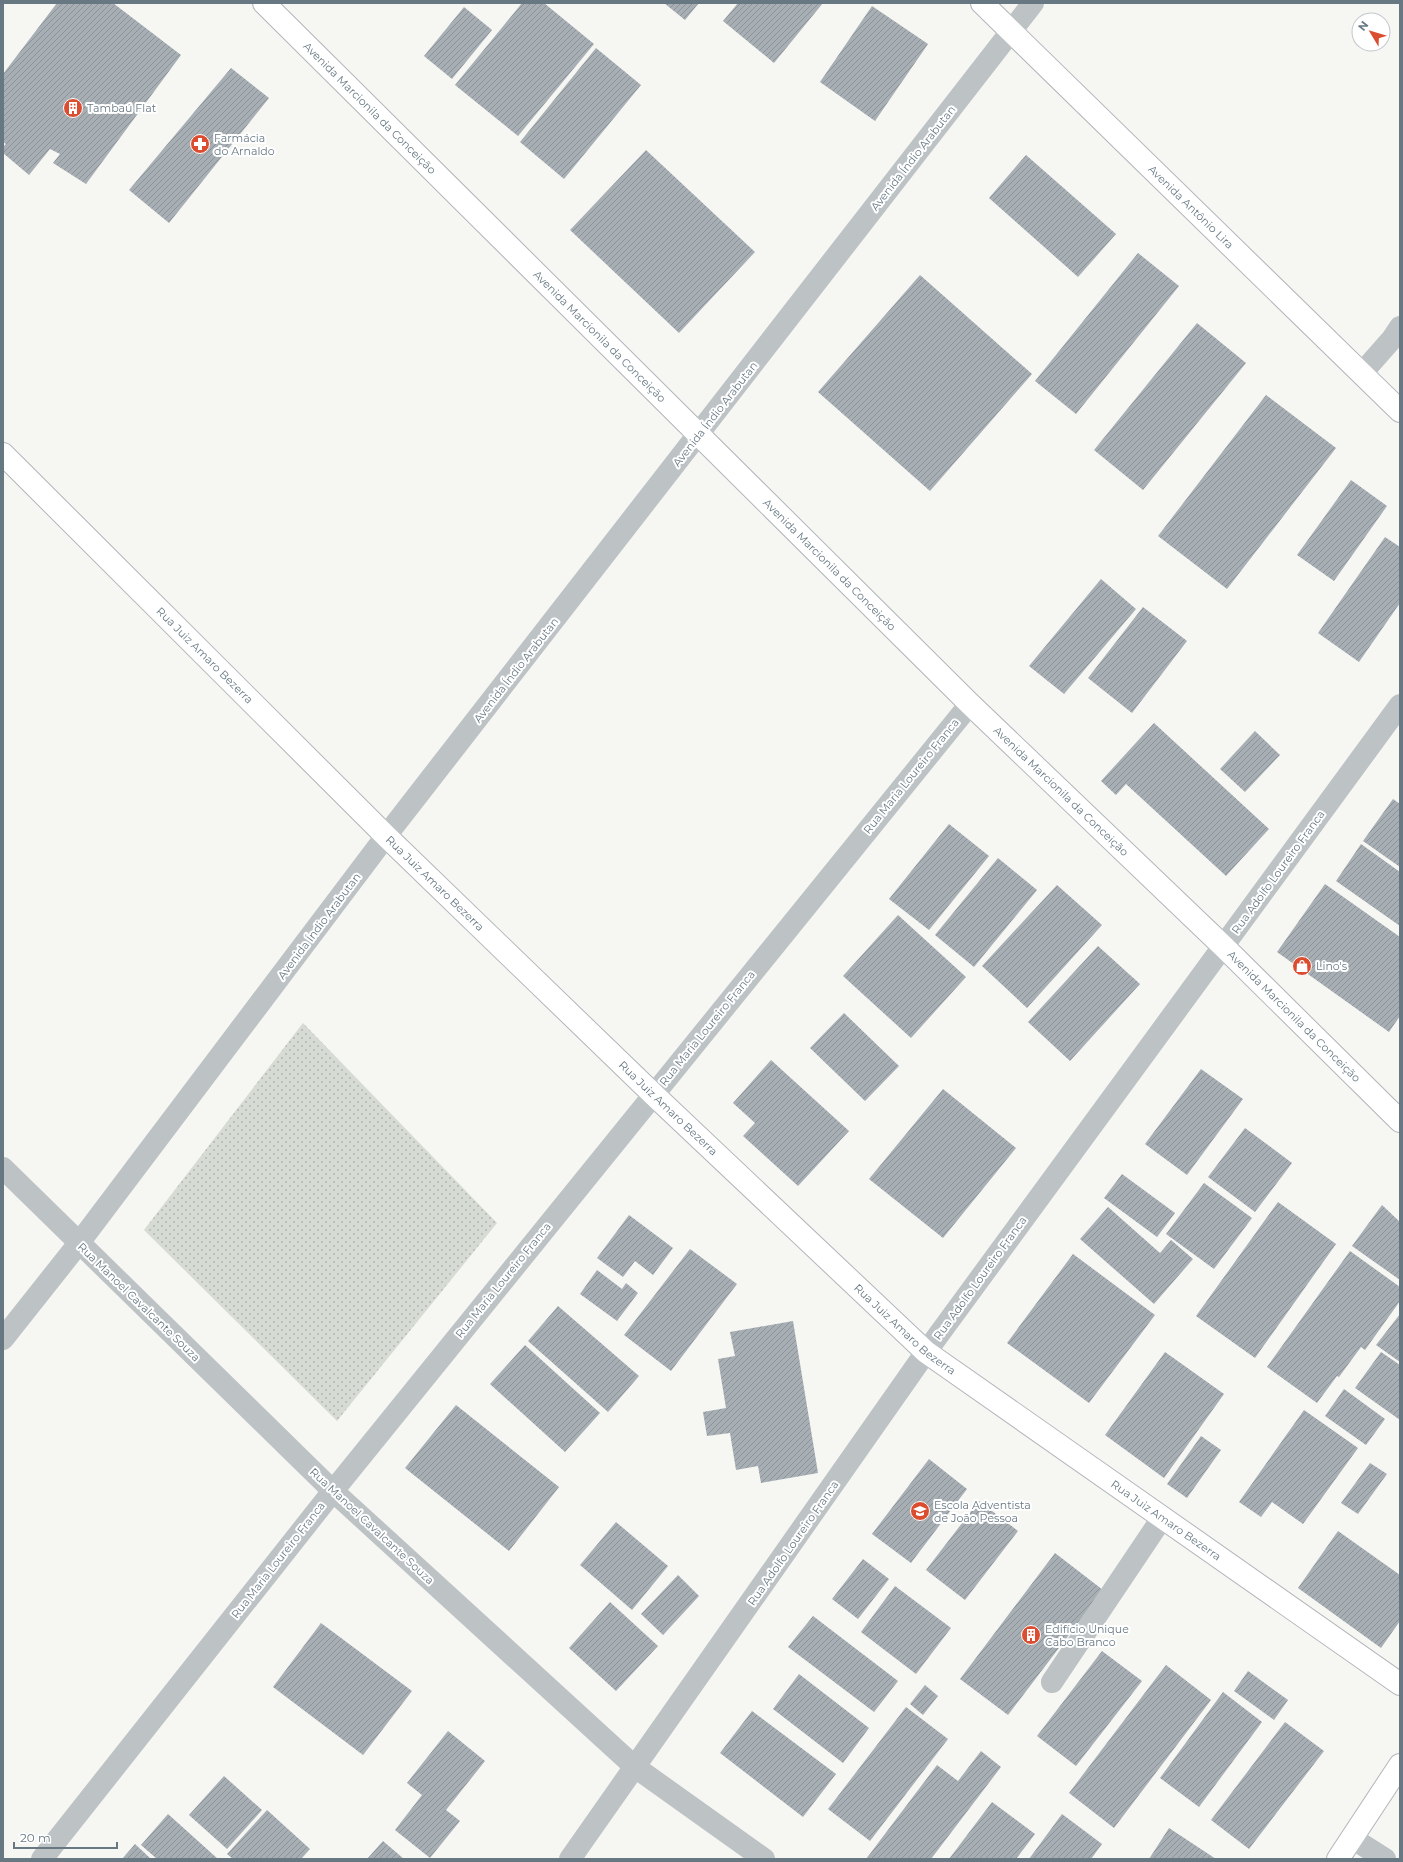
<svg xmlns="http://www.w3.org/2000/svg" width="1403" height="1862" font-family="Montserrat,sans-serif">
	<defs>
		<pattern id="green-dots" width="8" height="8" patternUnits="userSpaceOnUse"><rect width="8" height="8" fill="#d6dbd3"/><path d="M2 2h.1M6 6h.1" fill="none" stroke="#b1b6b1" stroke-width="1.8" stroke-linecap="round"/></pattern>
		<pattern id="building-hatch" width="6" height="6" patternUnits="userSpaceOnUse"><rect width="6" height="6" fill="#a7afb4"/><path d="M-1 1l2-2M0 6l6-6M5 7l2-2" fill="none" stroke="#8c9398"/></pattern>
	</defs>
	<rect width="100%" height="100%" fill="#f6f6f3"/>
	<polygon fill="url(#green-dots)" points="303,1023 497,1223 337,1421 144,1230"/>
	<g fill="url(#building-hatch)">
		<polygon points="57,3 113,3 181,55 86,184 53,163 60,154 50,149 29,175 3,153 3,147 6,144 3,142 3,74"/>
		<polygon points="522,3 544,3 594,44 518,136 455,85"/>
		<polygon points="664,3 699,3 685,20"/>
		<polygon points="738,3 823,3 774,63 723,21"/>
		<polygon points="872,6 928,44 875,121 820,82"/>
		<polygon points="464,7 492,30 452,79 424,56"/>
		<polygon points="596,48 641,85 564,179 520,142"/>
		<polygon points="231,68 269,98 169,223 129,190"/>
		<polygon points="646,150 755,252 679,333 570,230"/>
		<polygon points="1026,155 1116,234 1078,277 989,198"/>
		<polygon points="1138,253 1179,286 1076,414 1035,381"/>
		<polygon points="920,275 1032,374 930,491 818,392"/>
		<polygon points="1197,323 1246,363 1143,490 1094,450"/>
		<polygon points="1266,395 1336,448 1227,589 1158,536"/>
		<polygon points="1351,480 1387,506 1334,581 1297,555"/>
		<polygon points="1385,537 1400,547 1400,603 1359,662 1318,633"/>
		<polygon points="1101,579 1136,609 1064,694 1029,666"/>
		<polygon points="1143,607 1187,641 1132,713 1088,678"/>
		<polygon points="1154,723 1269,829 1226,876 1126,784 1116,795 1101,781"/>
		<polygon points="1255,731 1280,755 1245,792 1220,769"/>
		<polygon points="1393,799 1400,804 1400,867 1363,841"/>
		<polygon points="949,824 989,856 929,930 889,899"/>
		<polygon points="1361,844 1400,872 1400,926 1336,881"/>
		<polygon points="998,858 1037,890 974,967 935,935"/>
		<polygon points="1325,884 1400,937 1400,1016 1389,1032 1277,952"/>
		<polygon points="1057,885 1102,925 1027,1008 982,966"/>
		<polygon points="898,915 966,977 911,1038 843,976"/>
		<polygon points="1098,946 1140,984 1070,1061 1028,1022"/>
		<polygon points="844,1013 899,1066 865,1101 810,1048"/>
		<polygon points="771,1060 849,1131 798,1186 743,1136 755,1123 733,1103"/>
		<polygon points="1201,1069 1243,1099 1187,1175 1145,1144"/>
		<polygon points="943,1089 1016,1148 943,1238 869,1179"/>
		<polygon points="1245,1128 1292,1163 1255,1212 1208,1177"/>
		<polygon points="1122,1174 1175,1213 1157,1237 1104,1198"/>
		<polygon points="1204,1183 1252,1218 1214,1269 1166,1234"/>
		<polygon points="1278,1202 1336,1244 1255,1358 1196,1316"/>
		<polygon points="1382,1205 1400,1222 1400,1280 1352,1246"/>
		<polygon points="1108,1207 1160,1253 1171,1240 1193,1259 1154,1304 1080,1239"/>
		<polygon points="629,1215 673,1248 653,1275 635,1261 623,1277 597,1258"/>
		<polygon points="690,1249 737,1284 671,1371 624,1335"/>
		<polygon points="1350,1251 1400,1287 1400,1301 1365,1350 1361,1347 1339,1377 1337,1376 1317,1403 1267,1367"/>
		<polygon points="1073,1254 1155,1315 1089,1403 1007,1343"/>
		<polygon points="597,1270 622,1289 626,1283 638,1293 617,1321 580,1294"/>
		<polygon points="558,1306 639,1376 608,1412 528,1341"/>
		<polygon points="1400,1314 1400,1362 1376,1345"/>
		<polygon points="793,1321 818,1473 761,1483 758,1466 736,1470 730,1433 707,1436 703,1412 726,1408 718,1359 735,1356 730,1332"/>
		<polygon points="525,1345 600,1413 565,1452 490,1384"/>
		<polygon points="1165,1352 1224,1394 1164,1478 1105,1435"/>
		<polygon points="1381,1352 1400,1365 1400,1420 1355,1388"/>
		<polygon points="1344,1389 1385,1419 1366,1445 1325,1416"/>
		<polygon points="456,1405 559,1487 509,1551 405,1468"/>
		<polygon points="1304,1410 1358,1448 1303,1524 1272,1502 1261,1517 1239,1502"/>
		<polygon points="1201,1436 1221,1450 1187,1498 1167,1484"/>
		<polygon points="929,1459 967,1489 911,1563 872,1534"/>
		<polygon points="1370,1463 1387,1474 1358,1514 1341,1503"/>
		<polygon points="979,1501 1018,1531 965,1600 926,1570"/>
		<polygon points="616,1522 668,1566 632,1610 580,1565"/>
		<polygon points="1338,1531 1400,1575 1400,1621 1381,1648 1298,1588"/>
		<polygon points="1055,1553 1103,1590 1008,1715 960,1679"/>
		<polygon points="863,1559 889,1579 858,1619 832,1599"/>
		<polygon points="678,1575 699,1596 663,1635 641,1614"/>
		<polygon points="895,1586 951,1628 916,1674 861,1632"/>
		<polygon points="610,1602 658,1646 616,1691 569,1648"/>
		<polygon points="813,1616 898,1681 874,1712 788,1647"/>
		<polygon points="321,1623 412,1691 363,1755 273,1687"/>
		<polygon points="1102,1651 1142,1681 1076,1766 1037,1736"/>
		<polygon points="1166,1665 1211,1700 1114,1828 1069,1793"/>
		<polygon points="1248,1671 1288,1700 1274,1720 1234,1691"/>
		<polygon points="799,1674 869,1728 843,1763 773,1709"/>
		<polygon points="925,1685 938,1696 923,1715 910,1704"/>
		<polygon points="1223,1692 1262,1722 1199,1807 1160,1778"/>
		<polygon points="906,1707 948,1739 870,1841 828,1809"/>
		<polygon points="752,1711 836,1774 803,1817 720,1753"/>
		<polygon points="1285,1722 1324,1751 1249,1849 1211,1820"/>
		<polygon points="448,1731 485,1761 446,1810 460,1821 430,1858 395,1830 422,1795 407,1783"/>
		<polygon points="981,1751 1001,1767 931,1859 866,1859 937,1765 958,1781"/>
		<polygon points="224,1776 262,1810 227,1849 189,1815"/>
		<polygon points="992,1802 1035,1834 1016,1859 949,1859"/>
		<polygon points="267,1810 310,1849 301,1859 233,1859 227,1854"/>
		<polygon points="168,1814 218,1859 157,1859 141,1845"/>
		<polygon points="1062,1814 1102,1844 1091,1859 1029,1859"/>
		<polygon points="1169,1828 1216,1859 1149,1859"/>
		<polygon points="383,1841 404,1859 367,1859"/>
		<polygon points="135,1844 151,1859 122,1859"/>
	</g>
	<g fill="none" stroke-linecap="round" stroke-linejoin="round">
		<g stroke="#b1b6ba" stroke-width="24">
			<g id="major">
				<path id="s1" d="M264,3L970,704L1224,947L1400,1121"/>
				<path id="s2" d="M982,3L1400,411"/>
				<path id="s3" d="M3,454L386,836L654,1095L926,1352L1400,1684"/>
				<polyline points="1338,1859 1400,1765"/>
			</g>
		</g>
		<g stroke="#bdc2c5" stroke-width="22">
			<polyline points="1362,373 1392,339 1400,327"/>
			<polyline points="3,1168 333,1491 635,1767 764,1859"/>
			<polyline points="3,1339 79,1243 386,836 1033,3"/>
			<polyline points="1052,1682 1162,1518"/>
			<polyline points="1352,1838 1385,1859"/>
			<polyline points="42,1859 333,1491 970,704"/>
			<polyline points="570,1859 926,1352 1400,705"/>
		</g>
		<use href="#major" stroke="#fff" stroke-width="22"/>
	</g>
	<defs>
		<g id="building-disc" transform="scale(1)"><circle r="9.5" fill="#da4d30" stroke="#fff"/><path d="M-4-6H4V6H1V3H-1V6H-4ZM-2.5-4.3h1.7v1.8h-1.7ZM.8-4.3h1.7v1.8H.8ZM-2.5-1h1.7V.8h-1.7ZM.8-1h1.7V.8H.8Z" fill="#fff"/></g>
		<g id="pharmacy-disc" transform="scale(1)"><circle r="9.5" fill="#da4d30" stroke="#fff"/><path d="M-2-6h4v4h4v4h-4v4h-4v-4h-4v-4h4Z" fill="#fff"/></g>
		<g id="shop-disc" transform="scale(1)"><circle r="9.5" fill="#da4d30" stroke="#fff"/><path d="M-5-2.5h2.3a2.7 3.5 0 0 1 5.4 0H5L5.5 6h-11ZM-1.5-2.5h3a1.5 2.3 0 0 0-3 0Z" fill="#fff"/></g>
		<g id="school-disc" transform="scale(1)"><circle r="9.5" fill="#da4d30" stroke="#fff"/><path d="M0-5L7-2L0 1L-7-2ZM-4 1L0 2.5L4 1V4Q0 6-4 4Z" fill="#fff"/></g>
	</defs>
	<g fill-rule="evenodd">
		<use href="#building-disc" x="73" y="108"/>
		<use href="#pharmacy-disc" x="200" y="144"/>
		<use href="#shop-disc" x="1302" y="966"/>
		<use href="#school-disc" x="920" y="1511"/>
		<use href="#building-disc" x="1031" y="1635"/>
	</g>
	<g text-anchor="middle" stroke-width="4" stroke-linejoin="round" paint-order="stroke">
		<g font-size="11" fill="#677883" stroke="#fff" text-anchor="start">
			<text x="87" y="112">Tambaú Flat</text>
			<text x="214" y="142">Farmácia<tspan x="214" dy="13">do Arnaldo</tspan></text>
			<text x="1316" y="970">Lino's</text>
			<text x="934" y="1509">Escola Adventista<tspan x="934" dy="13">de João Pessoa</tspan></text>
			<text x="1045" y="1633">Edifício Unique<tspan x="1045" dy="13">Cabo Branco</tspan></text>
		</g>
		<g font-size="11" fill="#677883" stroke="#fff">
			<text dy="4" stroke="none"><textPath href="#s1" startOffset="149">Avenida Marcionila da Conceição</textPath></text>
			<text transform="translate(913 158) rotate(-52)" y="4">Avenida Índio Arabutan</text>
			<text dy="4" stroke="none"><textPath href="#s2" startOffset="292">Avenida Antônio Lira</textPath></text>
			<text dy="4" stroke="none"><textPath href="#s1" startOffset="473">Avenida Marcionila da Conceição</textPath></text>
			<text transform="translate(715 414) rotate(-52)" y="4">Avenida Índio Arabutan</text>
			<text dy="4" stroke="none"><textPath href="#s1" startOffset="797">Avenida Marcionila da Conceição</textPath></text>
			<text dy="4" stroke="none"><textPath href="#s3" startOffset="285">Rua Juiz Amaro Bezerra</textPath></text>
			<text transform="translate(516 670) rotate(-52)" y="4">Avenida Índio Arabutan</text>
			<text transform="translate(911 776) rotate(-51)" y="4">Rua Maria Loureiro Franca</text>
			<text dy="4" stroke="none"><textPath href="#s1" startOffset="1121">Avenida Marcionila da Conceição</textPath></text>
			<text transform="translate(1278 872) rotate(-54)" y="4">Rua Adolfo Loureiro Franca</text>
			<text dy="4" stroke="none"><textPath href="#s3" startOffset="609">Rua Juiz Amaro Bezerra</textPath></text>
			<text transform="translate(319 926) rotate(-53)" y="4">Avenida Índio Arabutan</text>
			<text dy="4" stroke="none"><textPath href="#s1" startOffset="1445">Avenida Marcionila da Conceição</textPath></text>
			<text transform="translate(707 1028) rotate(-51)" y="4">Rua Maria Loureiro Franca</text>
			<text dy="4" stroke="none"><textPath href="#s3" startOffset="933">Rua Juiz Amaro Bezerra</textPath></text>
			<text transform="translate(980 1278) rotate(-54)" y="4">Rua Adolfo Loureiro Franca</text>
			<text transform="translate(503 1280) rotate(-51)" y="4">Rua Maria Loureiro Franca</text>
			<text transform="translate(139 1302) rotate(44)" y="4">Rua Manoel Cavalcante Souza</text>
			<text dy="4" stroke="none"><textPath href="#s3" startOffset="1257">Rua Juiz Amaro Bezerra</textPath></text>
			<text dy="4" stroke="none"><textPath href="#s3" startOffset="1581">Rua Juiz Amaro Bezerra</textPath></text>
			<text transform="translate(372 1526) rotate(43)" y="4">Rua Manoel Cavalcante Souza</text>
			<text transform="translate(793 1543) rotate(-55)" y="4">Rua Adolfo Loureiro Franca</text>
			<text transform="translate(278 1560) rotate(-52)" y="4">Rua Maria Loureiro Franca</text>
		</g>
	</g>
	<rect width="1403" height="1862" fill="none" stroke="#677883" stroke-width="8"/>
	<g transform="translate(1371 32) rotate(308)"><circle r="19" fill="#ffffff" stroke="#c2c9cd"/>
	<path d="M0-3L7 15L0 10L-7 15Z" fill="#da4d30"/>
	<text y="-6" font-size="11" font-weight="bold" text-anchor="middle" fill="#677883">N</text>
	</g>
	<path d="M14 1842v6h103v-6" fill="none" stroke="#677883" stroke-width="2"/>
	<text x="20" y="1842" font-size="12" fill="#677883" stroke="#ffffff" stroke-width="3" paint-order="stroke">20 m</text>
</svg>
